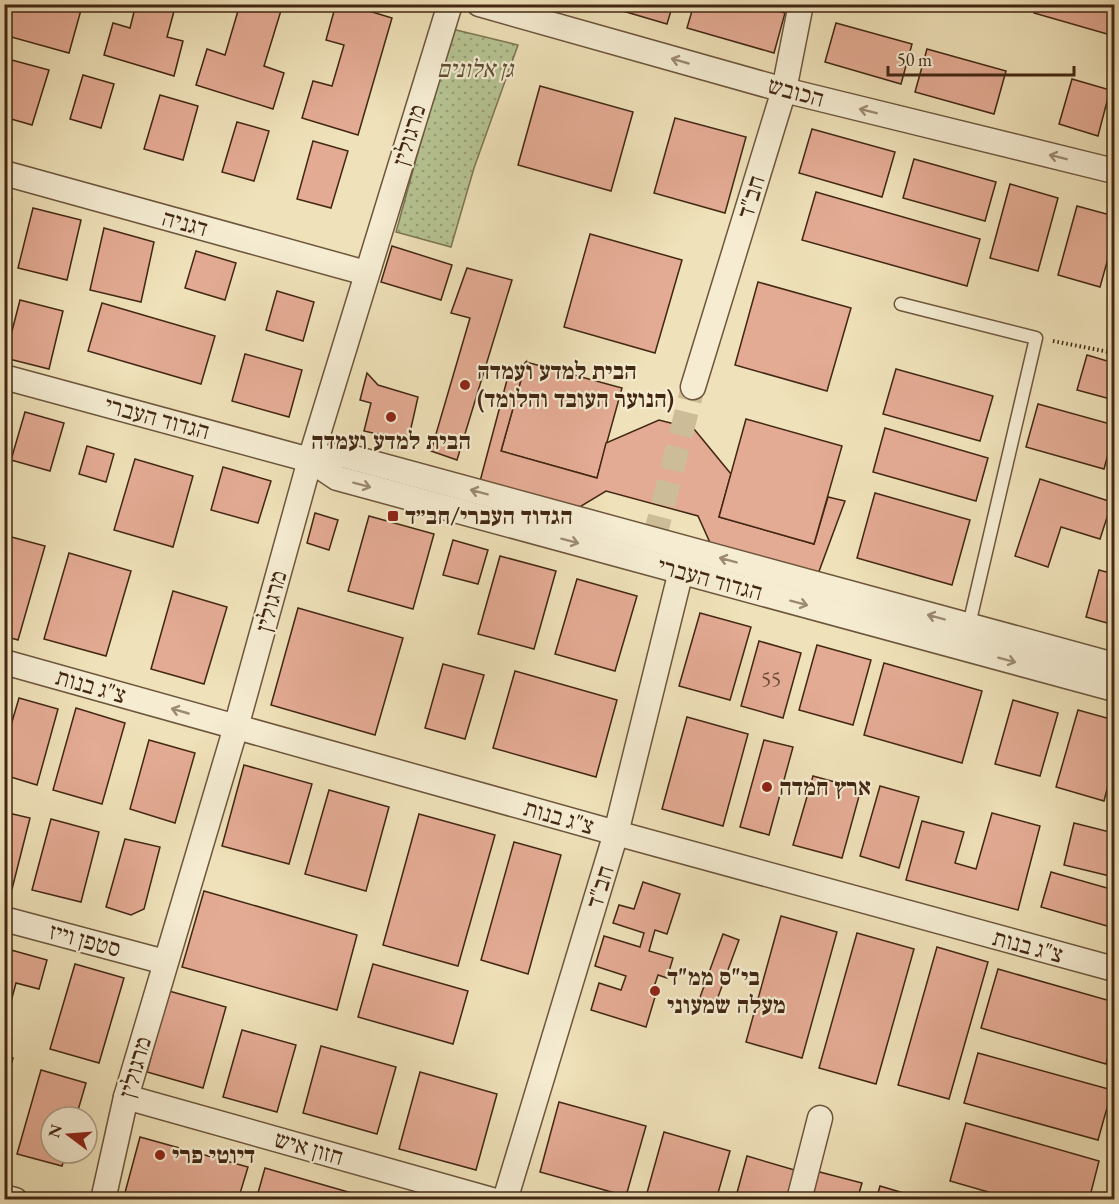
<svg xmlns="http://www.w3.org/2000/svg" width="1119" height="1204" font-family="'EB Garamond','Frank Ruhl Libre',serif">
	<defs>
		<pattern id="grass-dots" width="8" height="8" patternUnits="userSpaceOnUse" patternTransform="scale(1.5)"><rect width="8" height="8" fill="#b6c392"/><path d="M2 2h.1M6 6h.1" fill="none" stroke="#969e76" stroke-width="1.8" stroke-linecap="round"/></pattern>
	</defs>
	<rect width="100%" height="100%" fill="#efe1b9"/>
	<filter id="stains"><feTurbulence type="fractalNoise" baseFrequency=".00333" numOctaves="4"/><feColorMatrix values="0 0 0 0 .2 0 0 0 0 .09 0 0 0 0 .02 0 0 0 .5 -.17"/></filter>
	<radialGradient id="worn" r=".72"><stop offset=".6" stop-color="#630" stop-opacity="0"/><stop offset="1" stop-color="#630" stop-opacity=".3"/></radialGradient>
	<polygon fill="url(#grass-dots)" stroke="#7c7552" stroke-width="1.5" points="452,29 518,45 474,168 451,247 396,232"/>
	<g fill="#e4ab94" stroke="#422713" stroke-width="1.5">
		<polygon points="4,4 62,4 81,10 69,53 4,35"/>
		<polygon points="136,4 176,4 167,37 183,41 174,76 104,55 113,23 130,28"/>
		<polygon points="240,4 283,4 264,66 284,73 273,109 196,85 207,49 225,55"/>
		<polygon points="336,4 346,4 392,18 358,135 302,118 313,81 332,86 344,45 326,40"/>
		<polygon points="599,4 673,4 667,24"/>
		<polygon points="694,4 753,4 785,13 774,53 687,28"/>
		<polygon points="1036,4 1114,4 1114,36 1034,13"/>
		<polygon points="836,23 912,44 901,84 825,62"/>
		<polygon points="927,49 1006,71 994,114 915,92"/>
		<polygon points="8,59 49,70 32,125 4,117 4,70"/>
		<polygon points="83,75 114,84 101,128 70,119"/>
		<polygon points="1072,79 1110,90 1098,136 1059,124"/>
		<polygon points="540,86 633,112 611,191 518,165"/>
		<polygon points="160,95 198,106 183,160 144,149"/>
		<polygon points="675,118 746,137 725,213 654,193"/>
		<polygon points="237,122 269,131 254,181 222,172"/>
		<polygon points="812,129 895,152 882,197 799,173"/>
		<polygon points="313,141 348,151 331,208 297,199"/>
		<polygon points="914,159 996,182 985,221 903,198"/>
		<polygon points="1010,184 1058,198 1038,271 990,258"/>
		<polygon points="816,192 980,239 967,286 802,240"/>
		<polygon points="4,197 12,199 4,227"/>
		<polygon points="1077,206 1114,216 1114,237 1100,287 1058,275"/>
		<polygon points="33,208 81,220 67,280 18,268"/>
		<polygon points="104,228 154,242 141,302 90,290"/>
		<polygon points="590,234 682,260 655,353 564,327"/>
		<polygon points="392,246 452,265 441,300 381,282"/>
		<polygon points="196,251 236,263 225,300 185,288"/>
		<polygon points="467,268 512,280 457,460 431,451 470,318 451,313"/>
		<polygon points="758,282 851,308 827,391 735,365"/>
		<polygon points="277,291 314,302 303,341 266,330"/>
		<polygon points="20,300 63,311 49,369 5,358"/>
		<polygon points="102,303 215,336 201,384 88,351"/>
		<polygon points="245,354 302,370 289,417 232,401"/>
		<polygon points="1087,355 1114,363 1114,400 1077,390"/>
		<polygon points="526,362 622,388 597,478 501,451"/>
		<polygon points="526,362 501,451 597,478 606,443 659,420 694,429 731,474 719,517 814,544 828,497 845,501 818,574 712,547 698,516 606,491 578,508 479,485 507,380"/>
		<polygon points="896,369 993,396 980,441 883,414"/>
		<polygon points="367,373 378,385 418,397 408,441 364,431 371,403 360,400"/>
		<polygon points="1038,404 1114,425 1114,432 1104,469 1026,447"/>
		<polygon points="25,412 64,423 50,471 11,460"/>
		<polygon points="746,419 842,446 814,544 719,517"/>
		<polygon points="885,428 988,458 976,501 873,472"/>
		<polygon points="87,446 114,454 106,482 79,474"/>
		<polygon points="135,459 193,476 173,547 114,530"/>
		<polygon points="223,467 271,481 258,523 211,510"/>
		<polygon points="1040,479 1112,502 1100,539 1061,527 1048,567 1015,556"/>
		<polygon points="875,493 970,520 952,585 857,558"/>
		<polygon points="315,513 338,520 329,550 307,543"/>
		<polygon points="369,516 434,534 413,609 348,591"/>
		<polygon points="4,535 45,546 18,640 4,636"/>
		<polygon points="453,540 488,550 478,584 443,575"/>
		<polygon points="69,553 131,571 106,656 44,639"/>
		<polygon points="500,556 556,571 534,649 478,634"/>
		<polygon points="1099,570 1114,574 1114,625 1086,617"/>
		<polygon points="577,579 637,596 615,671 555,654"/>
		<polygon points="173,591 227,607 204,684 151,669"/>
		<polygon points="298,608 403,638 375,735 271,705"/>
		<polygon points="700,613 751,627 730,700 679,686"/>
		<polygon points="759,641 801,653 783,718 741,706"/>
		<polygon points="817,645 871,660 853,725 799,710"/>
		<polygon points="884,663 982,691 962,763 864,735"/>
		<polygon points="443,664 484,675 465,739 425,728"/>
		<polygon points="515,671 617,700 596,777 493,748"/>
		<polygon points="19,698 58,709 37,785 4,775 4,749"/>
		<polygon points="1013,700 1058,713 1040,776 995,764"/>
		<polygon points="76,708 125,723 102,804 53,790"/>
		<polygon points="1078,710 1114,720 1114,762 1104,801 1056,787"/>
		<polygon points="687,717 748,734 723,826 662,809"/>
		<polygon points="149,740 195,753 175,823 130,809"/>
		<polygon points="764,740 793,747 769,835 740,827"/>
		<polygon points="244,765 312,784 289,864 222,846"/>
		<polygon points="813,776 861,789 842,858 793,845"/>
		<polygon points="880,786 919,797 899,868 860,856"/>
		<polygon points="329,790 389,807 366,891 305,874"/>
		<polygon points="4,812 30,818 12,889 4,887"/>
		<polygon points="992,813 1040,826 1018,910 906,880 922,821 964,832 955,863 976,869"/>
		<polygon points="419,814 495,835 458,966 383,945"/>
		<polygon points="51,819 99,832 81,902 32,890"/>
		<polygon points="1074,823 1114,833 1114,877 1064,865"/>
		<polygon points="125,839 160,847 144,909 131,915 106,907"/>
		<polygon points="514,842 561,855 528,974 481,960"/>
		<polygon points="1051,872 1114,890 1114,928 1041,907"/>
		<polygon points="643,882 680,894 667,934 655,930 649,951 673,958 667,978 658,975 651,996 655,997 646,1027 591,1010 599,983 621,990 626,976 595,966 604,936 640,947 644,933 613,923 619,905 634,909"/>
		<polygon points="204,891 357,935 337,1010 182,967"/>
		<polygon points="781,916 837,932 802,1058 746,1042"/>
		<polygon points="857,933 914,949 876,1084 819,1068"/>
		<polygon points="723,934 739,940 715,1005 699,1000"/>
		<polygon points="937,947 988,962 949,1099 898,1085"/>
		<polygon points="4,948 47,960 39,989 16,983 6,1020"/>
		<polygon points="75,964 124,978 99,1063 50,1049"/>
		<polygon points="373,964 468,991 453,1044 358,1017"/>
		<polygon points="998,969 1114,1002 1114,1032 1106,1064 981,1028"/>
		<polygon points="169,991 226,1007 203,1088 147,1072"/>
		<polygon points="242,1030 296,1045 277,1112 223,1097"/>
		<polygon points="321,1046 396,1067 377,1134 303,1113"/>
		<polygon points="978,1053 1112,1090 1098,1140 964,1103"/>
		<polygon points="4,1055 13,1058 4,1088"/>
		<polygon points="41,1070 86,1083 76,1117 51,1117 51,1153 66,1153 62,1166 17,1154"/>
		<polygon points="420,1072 497,1094 476,1170 399,1149"/>
		<polygon points="559,1102 646,1126 626,1196 540,1172"/>
		<polygon points="966,1123 1099,1161 1089,1200 1016,1200 950,1181"/>
		<polygon points="664,1132 730,1151 716,1200 645,1200"/>
		<polygon points="140,1137 248,1167 238,1200 123,1200"/>
		<polygon points="747,1156 798,1171 790,1200 735,1200"/>
		<polygon points="265,1168 296,1177 376,1200 256,1200"/>
		<polygon points="812,1170 862,1183 857,1200 804,1200"/>
		<polygon points="880,1186 927,1200 876,1200"/>
	</g>
	<g fill="none" stroke-linecap="round" stroke-linejoin="round">
		<polyline stroke="#ccbc98" stroke-width="24" stroke-dasharray="24 12" stroke-linecap="butt" points="654,540 693,387"/>
		<g stroke="#6d563c" stroke-width="15">
			<polyline id="lane" points="901,304 1036,338 968,629"/>
		</g>
		<g stroke="#6d563c" stroke-width="27">
			<g id="street">
				<polyline points="479,4 784,90 1114,171"/>
				<polyline points="4,173 366,273"/>
				<polyline points="4,377 310,460 337,478 1114,689"/>
				<polyline points="693,387 784,90 801,4"/>
				<polyline points="310,460 343,455 1114,665"/>
				<polyline points="4,662 616,833 1114,969"/>
				<polyline points="4,919 165,962"/>
				<polyline points="126,1097 492,1200"/>
				<polyline points="4,1197 15,1200"/>
				<polyline points="103,1200 126,1097 236,727 310,460 450,4"/>
				<polyline points="505,1200 616,833 681,571"/>
				<polyline points="799,1200 820,1118"/>
			</g>
		</g>
		<polyline stroke="#422713" stroke-width="4" stroke-dasharray="1.5 3" stroke-linecap="butt" points="1053,341 1114,353"/>
		<use href="#lane" stroke="#f5ecd2" stroke-width="12"/>
		<use href="#street" stroke="#f5ecd2" stroke-width="24"/>
	</g>
	<defs><path id="oneway-shaft" d="M-6 0H5M1.5-3L5.5 0L1.5 3" fill="none" stroke-width="1.6" stroke-linecap="round" stroke-linejoin="round" transform="scale(1.5)"/></defs>
	<g stroke="#9c8a72">
		<use href="#oneway-shaft" transform="translate(680 61) rotate(-164)"/>
		<use href="#oneway-shaft" transform="translate(868 111) rotate(-166)"/>
		<use href="#oneway-shaft" transform="translate(1058 157) rotate(-166)"/>
		<use href="#oneway-shaft" transform="translate(362 485) rotate(15)"/>
		<use href="#oneway-shaft" transform="translate(479 492) rotate(-165)"/>
		<use href="#oneway-shaft" transform="translate(570 541) rotate(15)"/>
		<use href="#oneway-shaft" transform="translate(728 560) rotate(-165)"/>
		<use href="#oneway-shaft" transform="translate(799 603) rotate(15)"/>
		<use href="#oneway-shaft" transform="translate(936 617) rotate(-165)"/>
		<use href="#oneway-shaft" transform="translate(1007 660) rotate(15)"/>
		<use href="#oneway-shaft" transform="translate(180 711) rotate(-164)"/>
	</g>
	<g fill="#8f2418" stroke="#f5ecd2" stroke-width="2">
		<circle cx="465" cy="385" r="6"/>
		<circle cx="391" cy="417" r="6"/>
		<rect x="387" y="510" width="12" height="12" rx="3"/>
		<circle cx="767" cy="787" r="6"/>
		<circle cx="655" cy="991" r="6"/>
		<circle cx="160" cy="1155" r="6"/>
	</g>
	<g text-anchor="middle" stroke-width="4.5" stroke-linejoin="round" paint-order="stroke">
		<g font-size="21" fill="#6a4833">
			<text x="771" y="686">55</text>
		</g>
		<g font-size="24" font-style="italic" fill="#5f4e33" stroke="#f5ecd2">
			<text x="475" y="77">גן אלונים</text>
		</g>
		<g font-size="24" fill="#422713" stroke="#f5ecd2">
			<text transform="translate(796 92) rotate(15)" y="8">הכובש</text>
			<text transform="translate(409 135) rotate(-73)" y="8">מרגולין</text>
			<text transform="translate(751 197) rotate(-73)" y="8">חב"ד</text>
			<text transform="translate(185 223) rotate(15)" y="8">דגניה</text>
			<text transform="translate(157 418) rotate(15)" y="8">הגדוד העברי</text>
			<text transform="translate(710 579) rotate(15)" y="8">הגדוד העברי</text>
			<text transform="translate(271 601) rotate(-75)" y="8">מרגולין</text>
			<text transform="translate(91 686) rotate(16)" y="8">צ"ג בנות</text>
			<text transform="translate(559 817) rotate(16)" y="8">צ"ג בנות</text>
			<text transform="translate(600 887) rotate(-73)" y="8">חב"ד</text>
			<text transform="translate(85 940) rotate(15)" y="8">סטפן וייז</text>
			<text transform="translate(1028 946) rotate(15)" y="8">צ"ג בנות</text>
			<text transform="translate(135 1067) rotate(-74)" y="8">מרגולין</text>
			<text transform="translate(309 1148) rotate(16)" y="8">חזון איש</text>
		</g>
		<g font-size="24" font-weight="bold" fill="#422713" stroke="#f5ecd2" text-anchor="start">
			<text x="477" y="379">הבית למדע ועמדה<tspan x="477" dy="28">(הנוער העובד והלומד)</tspan></text>
			<text x="391" y="449" text-anchor="middle">הבית למדע ועמדה</text>
			<text x="405" y="524">הגדוד העברי/חב״ד</text>
			<text x="779" y="795">ארץ חמדה</text>
			<text x="667" y="985">בי"ס ממ"ד<tspan x="667" dy="28">מעלה שמעוני</tspan></text>
			<text x="172" y="1163">דיוטי פרי</text>
		</g>
	</g>
	<rect width="1119" height="1204" fill="none" stroke="#efe1b9" stroke-width="24"/>
	<rect x="6" y="6" width="1107" height="1192" fill="none" stroke="#422713" stroke-width="3"/>
	<rect x="12" y="12" width="1095" height="1180" fill="none" stroke="#422713" stroke-width="1.5"/>
	<g transform="translate(69 1135) rotate(286)"><circle r="28" fill="#f5ecd2" stroke="#ad9d86" stroke-width="1.5"/>
	<path d="M0-4.5L10 22L0 15L-10 22Z" fill="#8f2418"/>
	<text y="-9" font-size="16" font-weight="bold" text-anchor="middle" fill="#422713">N</text>
	</g>
	<path d="M888 66v9h186v-9" fill="none" stroke="#422713" stroke-width="3"/>
	<text x="897" y="66" font-size="18" fill="#422713" stroke="#f5ecd2" stroke-width="4.5" paint-order="stroke">50 m</text>
	<rect width="100%" height="100%" filter="url(#stains)"/>
	<rect width="100%" height="100%" fill="url(#worn)"/>
</svg>
